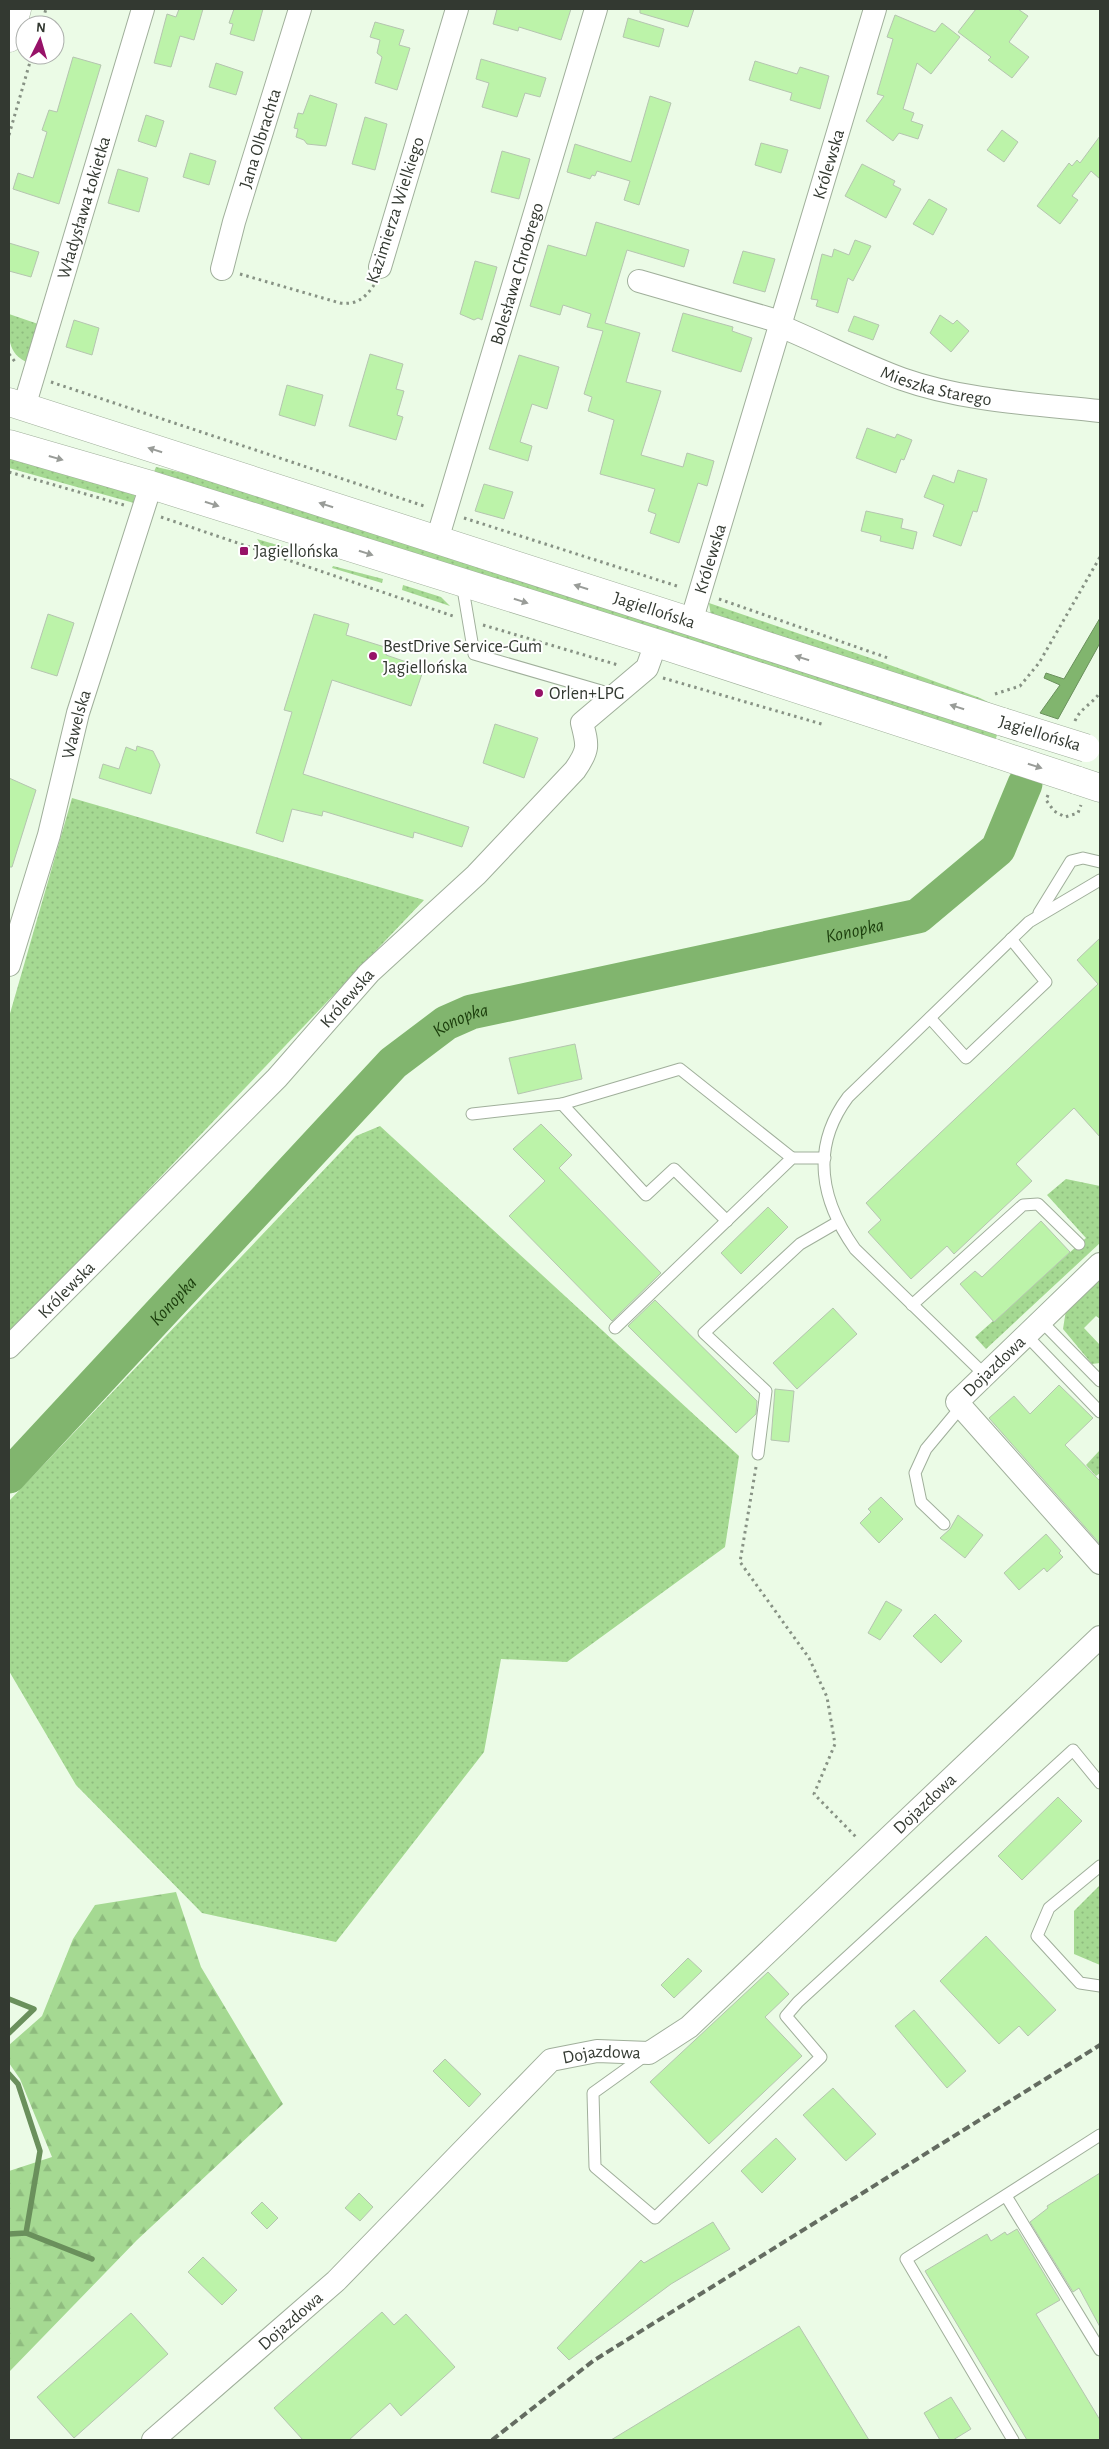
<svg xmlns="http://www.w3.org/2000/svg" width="1109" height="2449" font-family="'Alegreya Sans',sans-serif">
	<defs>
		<pattern id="grass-dots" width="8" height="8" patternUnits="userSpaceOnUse" patternTransform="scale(1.25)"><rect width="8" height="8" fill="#a5d992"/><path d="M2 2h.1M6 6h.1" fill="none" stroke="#8ebb7e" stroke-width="1.8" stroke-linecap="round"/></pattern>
		<pattern id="forest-firs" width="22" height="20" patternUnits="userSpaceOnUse" patternTransform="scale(1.25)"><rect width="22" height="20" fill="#a5d992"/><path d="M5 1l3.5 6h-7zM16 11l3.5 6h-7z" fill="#8ebb7e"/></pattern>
	</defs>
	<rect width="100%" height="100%" fill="#ebfbe6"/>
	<g fill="url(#grass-dots)">
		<path d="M9,314L41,325L29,363C6,354 9,336 9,314Z"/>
		<polygon points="9,457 135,495 134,503 9,468"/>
		<polygon points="156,467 206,478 999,730 994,743 153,474"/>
		<polygon points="257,539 301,552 299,556 261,545"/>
		<polygon points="333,566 383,579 382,583 332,568"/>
		<polygon points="403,585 441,597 450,606 402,590"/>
		<polygon points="709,603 879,661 980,698 1002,709 711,616"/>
		<polygon points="72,798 424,900 9,1336 9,1017"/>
		<polygon points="380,1126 739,1456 725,1547 567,1662 501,1659 484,1752 336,1942 202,1913 76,1785 9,1671 9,1501 356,1136"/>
		<polygon points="1066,1179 1100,1186 1100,1243 986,1349 975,1337 1086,1238 1047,1195"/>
		<polygon points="1100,1277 1100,1319 1096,1316 1084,1328 1100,1345 1100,1363 1092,1364 1063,1329 1066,1310"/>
		<polygon points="1100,1450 1100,1473 1096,1476 1086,1465"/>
		<polygon points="1100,1885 1100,1965 1074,1954 1074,1911"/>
	</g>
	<polygon fill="url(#forest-firs)" points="176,1892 201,1967 283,2104 137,2240 9,2372 9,2171 52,2157 20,2079 9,2063 9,2045 42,2016 73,1939 95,1905"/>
	<polygon fill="#81b56e" stroke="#6a905c" points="1100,618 1100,643 1058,719 1040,713 1060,685 1044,678 1046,673 1064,679"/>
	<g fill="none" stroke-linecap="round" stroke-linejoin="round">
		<g stroke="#6a905c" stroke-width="5.5">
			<polyline points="9,1999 34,2009 9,2033"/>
			<polyline points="9,2074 18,2084 40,2151 26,2233 9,2234"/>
			<polyline points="26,2233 92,2259"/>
		</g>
		<path stroke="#81b56e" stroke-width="35" id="s1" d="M9,1476L393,1063L446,1023L471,1012L918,916L998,849L1025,784"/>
	</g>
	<g fill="#bcf3a9" stroke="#b5c5b0">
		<polygon points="179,9 203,9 194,40 180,36 171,67 154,63 167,14 176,17"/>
		<polygon points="234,9 263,9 254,41 230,34 233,24 229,23"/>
		<polygon points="497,9 571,9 561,40 519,27 518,31 493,24"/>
		<polygon points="640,9 694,9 688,27 640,13"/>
		<polygon points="976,9 1018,9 1028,16 1009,42 1029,57 1012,78 988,60 991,57 958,32"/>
		<polygon points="895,15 935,32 942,23 960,37 931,74 917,63 903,109 914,113 911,121 923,125 918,139 899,133 893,141 866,121 884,96 877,94 893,39 887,37"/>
		<polygon points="628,18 664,29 659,47 623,37"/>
		<polygon points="375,22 404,30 399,45 410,48 397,90 375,83 382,57 377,53 380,40 370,37"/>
		<polygon points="73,57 101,65 59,204 13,189 18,173 33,178 47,132 42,130 49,110 57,112"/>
		<polygon points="481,59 546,78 540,97 525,93 517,117 482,107 489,83 476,79"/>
		<polygon points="755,61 797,74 800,67 829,76 820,109 790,100 792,93 749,80"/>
		<polygon points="216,63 243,72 236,95 209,87"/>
		<polygon points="310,95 337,104 326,146 307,144 304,140 296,137 298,129 294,128 298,113 303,114"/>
		<polygon points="650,96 671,103 639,205 624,200 630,181 597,171 595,176 592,175 590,179 567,172 575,144 631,162"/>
		<polygon points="146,115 164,121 156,147 138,141"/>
		<polygon points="365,117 387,124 375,170 352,164"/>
		<polygon points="1002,130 1018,142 1004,162 987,150"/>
		<polygon points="1100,136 1100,179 1091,171 1072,196 1078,200 1060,224 1037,206 1069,163 1072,166 1077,160 1080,163"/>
		<polygon points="761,143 788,150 781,173 755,165"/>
		<polygon points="502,151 530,159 519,199 491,192"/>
		<polygon points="190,153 216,161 209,185 183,177"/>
		<polygon points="862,164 895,181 893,185 901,189 886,218 845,196"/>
		<polygon points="118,169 148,178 139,212 108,203"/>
		<polygon points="929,199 947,209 933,235 913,224"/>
		<polygon points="596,222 689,250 684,267 627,250 605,323 640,333 626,382 661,391 641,455 683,467 687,453 714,461 707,486 698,483 679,543 650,533 656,514 648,511 655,489 600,474 614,420 588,411 592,397 584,394 603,331 587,327 591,314 563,305 560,315 530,306 548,245 586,256"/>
		<polygon points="855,240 871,246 853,281 848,278 838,313 816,306 818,300 811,299 822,254 832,257 834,249 849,255"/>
		<polygon points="9,243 39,252 31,277 9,271"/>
		<polygon points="743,251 775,259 765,292 733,283"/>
		<polygon points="475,261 497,267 482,320 478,318 474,320 460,314"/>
		<polygon points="683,313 733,327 732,331 752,338 741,372 672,351"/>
		<polygon points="940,315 953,324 957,320 969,331 951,352 930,333"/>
		<polygon points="854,316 879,325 873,340 848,331"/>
		<polygon points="74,320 99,328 92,355 66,347"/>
		<polygon points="370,354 403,364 396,389 404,391 397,415 403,417 396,440 349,426"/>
		<polygon points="519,355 559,367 547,409 532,404 520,442 532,446 528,461 489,449"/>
		<polygon points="287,385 323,395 315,426 279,415"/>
		<polygon points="867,428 895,438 897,434 912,440 904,460 901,459 896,473 856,458"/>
		<polygon points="958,470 987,479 977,512 973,511 961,546 933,536 944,505 924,497 933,475 954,483"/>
		<polygon points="484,484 513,492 504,519 475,511"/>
		<polygon points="866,511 903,519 901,528 917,532 913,549 880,541 881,536 861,531"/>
		<polygon points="48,614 74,623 57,676 31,668"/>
		<polygon points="314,614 349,624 346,635 388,648 386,655 424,668 411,706 332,680 303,774 469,827 462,847 414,832 413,838 323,811 322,816 292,809 283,842 256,833 292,712 284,710"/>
		<polygon points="495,724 538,738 524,778 483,763"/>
		<polygon points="137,746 153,751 160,765 151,794 99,778 103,764 119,769 126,747 136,751"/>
		<polygon points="9,778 36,790 12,867 9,867"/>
		<polygon points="1100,938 1100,1137 1074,1108 1016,1164 1032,1181 954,1254 947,1246 911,1279 868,1232 881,1220 866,1203 1098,984 1077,960"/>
		<polygon points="575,1044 582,1079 518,1094 509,1058"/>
		<polygon points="541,1124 572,1155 559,1168 661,1273 612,1321 509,1216 545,1181 513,1149"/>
		<polygon points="768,1207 788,1227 741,1274 721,1253"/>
		<polygon points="1041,1221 1070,1252 994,1322 960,1284 975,1271 982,1277"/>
		<polygon points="655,1300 757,1401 756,1414 736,1433 628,1326"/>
		<polygon points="833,1308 857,1334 797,1389 773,1363"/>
		<polygon points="1059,1385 1093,1418 1065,1445 1100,1481 1100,1544 989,1418 1014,1396 1030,1414"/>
		<polygon points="775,1389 794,1391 789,1442 771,1440"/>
		<polygon points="881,1497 903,1519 879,1543 860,1523 871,1512 868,1509"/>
		<polygon points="958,1515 983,1535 965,1558 940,1538 950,1529"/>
		<polygon points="1046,1534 1061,1551 1059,1553 1063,1557 1047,1572 1044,1568 1019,1590 1004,1573"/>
		<polygon points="886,1601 902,1610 880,1640 868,1633"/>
		<polygon points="935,1614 962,1641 941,1663 913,1636"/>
		<polygon points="1058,1797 1082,1821 1022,1880 998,1856"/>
		<polygon points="986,1936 1056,2010 1028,2036 1019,2026 999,2044 940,1981"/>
		<polygon points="688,1958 702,1971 674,1998 661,1985"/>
		<polygon points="768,1972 789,1994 765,2017 802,2056 709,2144 650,2082"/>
		<polygon points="914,2010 966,2071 947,2088 895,2026"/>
		<polygon points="445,2059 481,2094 469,2107 433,2071"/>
		<polygon points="833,2088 876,2134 846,2161 803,2115"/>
		<polygon points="776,2138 796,2159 762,2193 741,2171"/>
		<polygon points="1100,2173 1100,2327 1079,2288 1073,2292 1030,2222 1048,2208 1047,2206"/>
		<polygon points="359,2193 373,2207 360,2221 345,2208"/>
		<polygon points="262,2202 278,2218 267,2229 251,2213"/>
		<polygon points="713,2222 730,2249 671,2284 569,2360 557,2348 641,2260 644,2263"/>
		<polygon points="1017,2229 1060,2300 1036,2314 1100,2420 1100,2440 1027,2440 925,2271 987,2234 991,2241 1005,2232 1007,2235"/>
		<polygon points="203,2257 237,2290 222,2305 188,2272"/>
		<polygon points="382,2312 394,2325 406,2314 455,2367 401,2416 390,2403 349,2440 303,2440 274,2408"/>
		<polygon points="131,2313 168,2354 74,2438 37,2397"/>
		<polygon points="799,2326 869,2440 611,2440"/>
		<polygon points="951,2397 971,2429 953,2440 940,2440 924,2413"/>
	</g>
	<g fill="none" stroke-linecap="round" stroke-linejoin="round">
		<g stroke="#a0af9b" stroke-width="13">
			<g id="lane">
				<polyline points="462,583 474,654 615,695"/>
				<polyline points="1039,913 1071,861 1083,858 1100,862"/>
				<polyline points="930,1018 966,1058 1046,982 1011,939"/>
				<polyline points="562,1104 680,1069 792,1158"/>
				<polyline points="472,1114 562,1104 646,1195 674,1169 727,1221"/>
				<polyline points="912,1305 1023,1205 1038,1204 1079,1244"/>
				<polyline points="1041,1321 1100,1381"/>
				<polyline points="615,1328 792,1158 825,1158"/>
				<polyline points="1026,1335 1100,1412"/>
				<path d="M985,1375L855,1249C821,1201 810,1148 848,1097L1029,922L1100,880"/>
				<polyline points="758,1454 766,1391 704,1333 800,1244 838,1222"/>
				<polyline points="944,1524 921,1502 915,1473 926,1449 961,1407"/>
				<polyline points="1100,1866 1049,1908 1037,1936 1080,1983 1100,1986"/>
				<polyline points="646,2055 593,2093 595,2167 655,2218 821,2057 786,2016 798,2002 1073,1750 1100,1783"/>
				<polyline points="1006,2196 1100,2350"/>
				<polyline points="1013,2440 906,2259 1100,2135"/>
			</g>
		</g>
		<g stroke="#a0af9b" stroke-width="24">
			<g id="street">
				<polyline points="380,267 457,9"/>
				<path id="s2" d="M222,269L234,222L300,9"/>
				<polyline points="639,281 781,322"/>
				<path id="s3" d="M780,326C821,343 861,364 902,379C964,401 1035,404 1100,411"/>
				<path id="s4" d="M24,407L143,9"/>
				<path id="s5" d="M437,540L596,9"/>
				<path id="s6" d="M691,622L875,9"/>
				<path id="s7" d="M9,965L49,835L78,713L151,485"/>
				<polyline points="1100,1264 957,1402 1100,1563"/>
				<path id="s8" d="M9,1347L277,1078L369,973L476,875L575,770C589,750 588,746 582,723L647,668L656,643"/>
				<path id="s9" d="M153,2440L336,2281L551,2060L597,2051L649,2053L689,2027L1100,1637"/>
			</g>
		</g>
		<g stroke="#a0af9b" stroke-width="29">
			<g id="primary">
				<polyline points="9,38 17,9"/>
				<path id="s10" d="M9,402L1003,722"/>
				<polyline points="9,444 151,485 656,643 994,753"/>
				<polyline points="1076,780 1100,788"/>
			</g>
		</g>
		<g stroke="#879284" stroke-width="3" stroke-dasharray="2.5 4" stroke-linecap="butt">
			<polyline points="41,25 46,9"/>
			<polyline points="9,135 32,55"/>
			<path d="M240,274L340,303C357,305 365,298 374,285"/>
			<polyline points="9,354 16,363"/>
			<polyline points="51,382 427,507"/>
			<polyline points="9,472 124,505"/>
			<polyline points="161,517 453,616"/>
			<polyline points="464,518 680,587"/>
			<polyline points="719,599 888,658"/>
			<polyline points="483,625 618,665"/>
			<polyline points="663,678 825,725"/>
			<polyline points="995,694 1020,686 1039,663 1100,557"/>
			<path d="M1075,721C1080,708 1093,704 1100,692"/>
			<polyline points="1048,795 1046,800 1054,811 1065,817 1078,813 1081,805"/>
			<polyline points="756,1467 740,1562 809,1658 827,1697 835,1744 814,1794 858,1839"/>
		</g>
		<use href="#lane" stroke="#fff" stroke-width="11"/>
		<use href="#street" stroke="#fff" stroke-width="22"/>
		<use href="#primary" stroke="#fff" stroke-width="28"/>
		<polyline stroke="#646c61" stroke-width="4" stroke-dasharray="8 4" stroke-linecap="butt" points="492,2440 593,2361 1100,2045"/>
		<g stroke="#a0af9b" stroke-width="29" stroke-linecap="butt">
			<g id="primary-bridge">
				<polyline points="1003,722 1086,748"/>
				<polyline points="994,753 1076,780"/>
			</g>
		</g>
		<use href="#primary-bridge" stroke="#fff" stroke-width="28"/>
	</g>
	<defs><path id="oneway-solid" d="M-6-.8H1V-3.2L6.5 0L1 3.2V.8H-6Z" transform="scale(1.25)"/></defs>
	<g fill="#999c98">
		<use href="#oneway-solid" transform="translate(155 450) rotate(-162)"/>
		<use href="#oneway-solid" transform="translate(56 458) rotate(16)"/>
		<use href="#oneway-solid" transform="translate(212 504) rotate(18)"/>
		<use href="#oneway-solid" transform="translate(326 505) rotate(-162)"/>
		<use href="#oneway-solid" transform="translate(366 553) rotate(18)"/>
		<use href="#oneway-solid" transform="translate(581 587) rotate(-162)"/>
		<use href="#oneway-solid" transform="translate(521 601) rotate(17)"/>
		<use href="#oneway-solid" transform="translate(802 658) rotate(-162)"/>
		<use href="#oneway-solid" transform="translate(957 707) rotate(-162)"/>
		<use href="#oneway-solid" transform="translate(1035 766) rotate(18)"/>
	</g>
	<g fill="#971268" stroke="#fff" stroke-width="2">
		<rect x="239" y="546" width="10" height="10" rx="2.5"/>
		<circle cx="373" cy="656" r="5"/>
		<circle cx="539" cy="693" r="5"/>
	</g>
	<g text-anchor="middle" stroke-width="4" stroke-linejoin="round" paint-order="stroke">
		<g font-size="18" fill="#333931" stroke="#fff">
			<text dy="6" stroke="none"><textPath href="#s2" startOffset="136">Jana Olbrachta</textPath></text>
			<text dy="6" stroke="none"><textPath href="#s6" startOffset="478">Królewska</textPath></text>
			<text dy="6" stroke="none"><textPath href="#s4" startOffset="208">Władysława Łokietka</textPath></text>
			<text transform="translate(395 210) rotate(-72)" y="6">Kazimierza Wielkiego</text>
			<text dy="6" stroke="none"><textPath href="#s5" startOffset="278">Bolesława Chrobrego</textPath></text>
			<text dy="6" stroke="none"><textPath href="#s3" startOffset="168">Mieszka Starego</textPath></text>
			<text dy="6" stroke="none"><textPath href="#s6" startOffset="66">Królewska</textPath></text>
			<text dy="6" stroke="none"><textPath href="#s10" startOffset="678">Jagiellońska</textPath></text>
			<text dy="6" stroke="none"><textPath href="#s7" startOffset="250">Wawelska</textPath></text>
			<text transform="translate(1040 733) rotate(17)" y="6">Jagiellońska</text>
			<text dy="6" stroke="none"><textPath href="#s8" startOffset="486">Królewska</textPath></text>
			<text dy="6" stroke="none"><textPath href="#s8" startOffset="81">Królewska</textPath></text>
			<text transform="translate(994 1366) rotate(-44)" y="6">Dojazdowa</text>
			<text dy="6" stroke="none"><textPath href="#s9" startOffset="1022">Dojazdowa</textPath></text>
			<text dy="6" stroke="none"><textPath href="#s9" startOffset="602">Dojazdowa</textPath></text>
			<text dy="6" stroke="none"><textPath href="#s9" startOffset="182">Dojazdowa</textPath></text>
		</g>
		<g font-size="18" fill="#333931" stroke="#fff" text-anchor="start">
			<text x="254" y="557">Jagiellońska</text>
			<text x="383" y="652">BestDrive Service-Gum<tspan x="383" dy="21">Jagiellońska</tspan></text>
			<text x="549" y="699">Orlen+LPG</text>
		</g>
		<g font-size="19" font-style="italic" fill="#1b3e0c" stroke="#fff">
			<text dy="7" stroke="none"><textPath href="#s1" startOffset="1050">Konopka</textPath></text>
			<text dy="7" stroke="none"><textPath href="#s1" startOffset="645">Konopka</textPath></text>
			<text dy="7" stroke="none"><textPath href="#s1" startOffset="240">Konopka</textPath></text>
		</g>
	</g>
	<rect width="1109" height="2449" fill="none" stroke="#333931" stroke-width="20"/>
	<g transform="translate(40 40) rotate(5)"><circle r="24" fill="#ffffff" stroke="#adb0ad"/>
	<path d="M0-4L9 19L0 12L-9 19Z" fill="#971268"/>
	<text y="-8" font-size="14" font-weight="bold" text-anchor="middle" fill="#333931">N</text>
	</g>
</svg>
